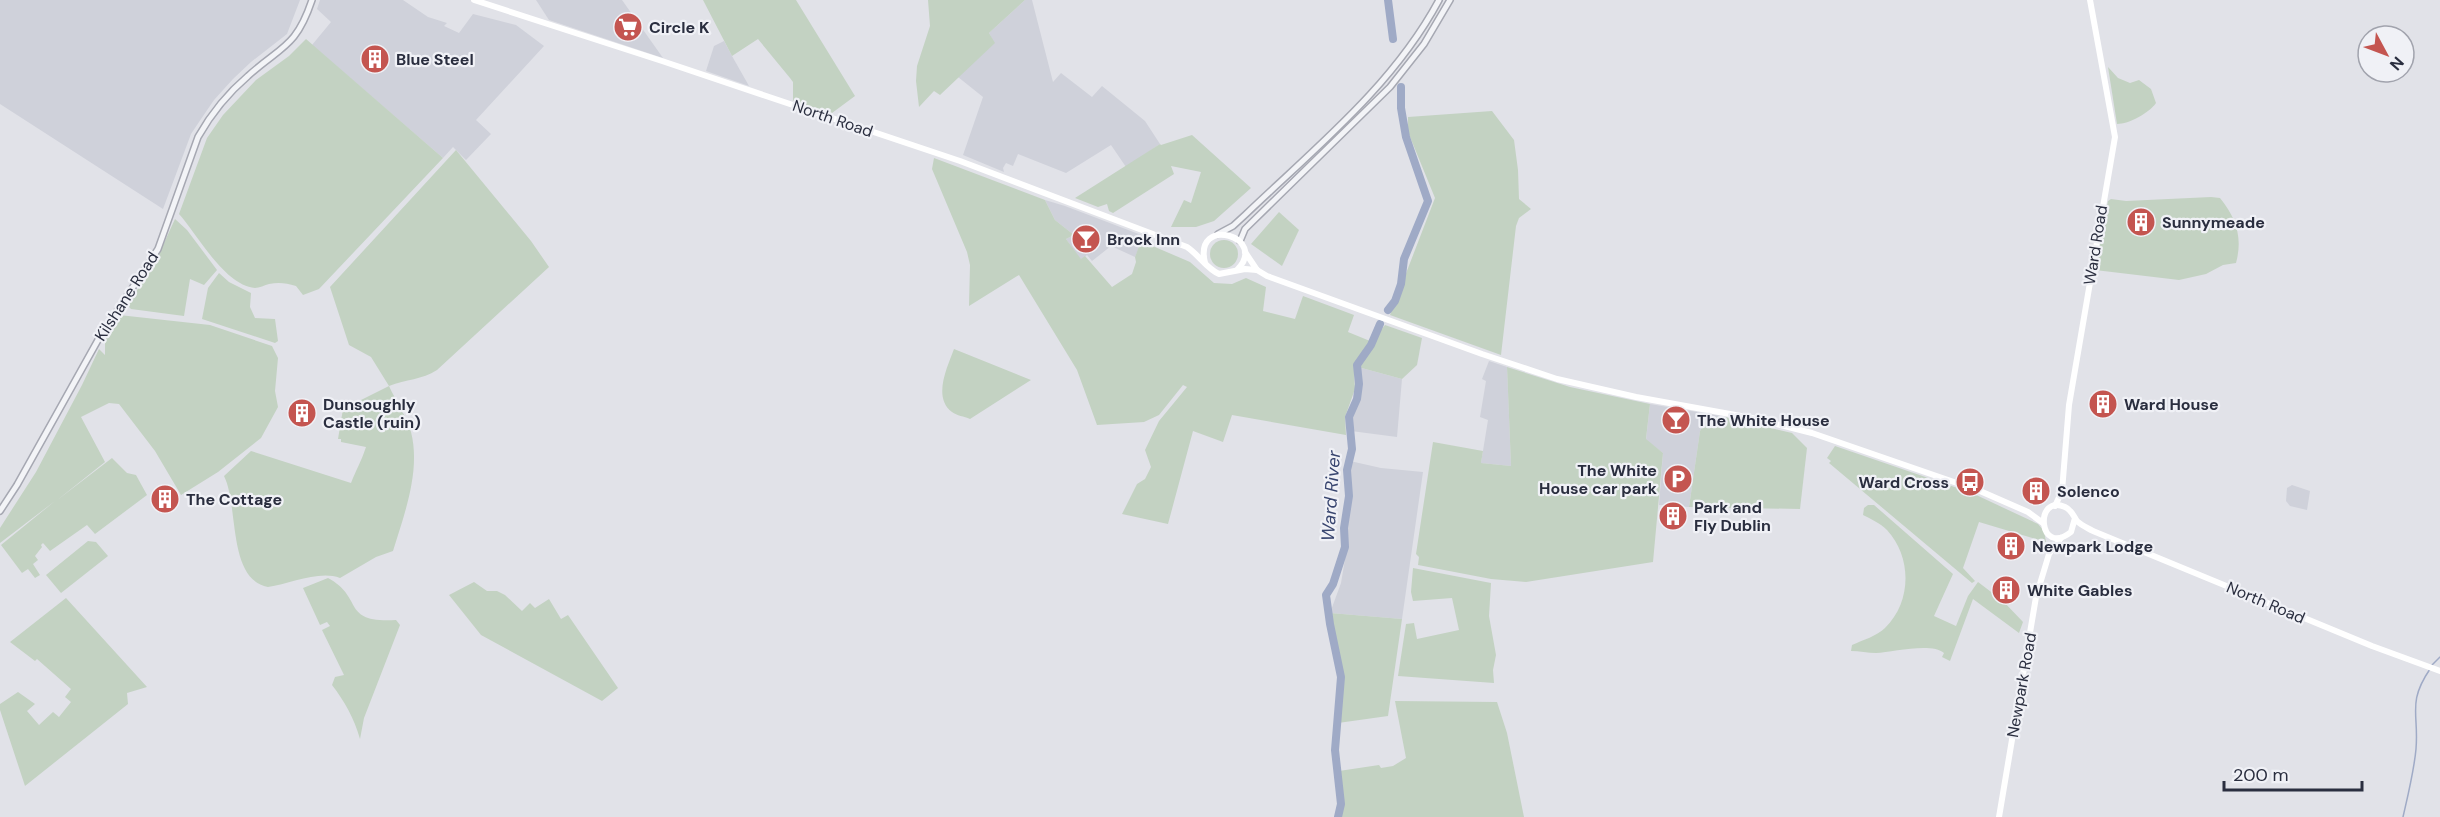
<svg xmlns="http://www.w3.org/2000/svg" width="2440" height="817" font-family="'DM Sans',sans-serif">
	<rect width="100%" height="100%" fill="#e1e2e8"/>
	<g fill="#cfd1da">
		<polygon points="0,0 300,0 287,34 251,62 233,79 214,100 199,122 191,134 163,209 0,104"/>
		<polygon points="320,0 403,0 428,17 447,23 444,26 459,33 473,14 516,25 544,46 476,120 491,134 466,160 453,147 443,158 312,45 331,22 317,9"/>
		<polygon points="536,0 622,0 663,58 549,20"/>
		<polygon points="1025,0 1032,0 1053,82 1061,73 1092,97 1102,86 1145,121 1160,144 1126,167 1111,145 1066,173 1018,154 1013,166 1006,163 1003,168 1004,172 963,155 983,97 958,77 994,43 989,33"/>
		<polygon points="724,41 732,56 749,86 706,71 714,46"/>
		<polygon points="1045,200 1065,206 1144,236 1135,257 1111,246 1092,261 1087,255 1081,260 1066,239 1074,235 1055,220"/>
		<polygon points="1489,361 1507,367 1511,466 1481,463 1488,420 1480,417 1486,381 1482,379"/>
		<polygon points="1358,367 1402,379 1397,437 1351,431 1353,411 1361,382"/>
		<polygon points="1650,404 1721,416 1706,420 1700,431 1689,507 1659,505 1663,453 1646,440"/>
		<polygon points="1350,461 1381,468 1423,472 1402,619 1330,613 1341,583 1347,547"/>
		<polygon points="2292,485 2310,491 2307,510 2290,506 2286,501 2287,488"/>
	</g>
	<g fill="#c3d2c2">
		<polygon points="703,0 796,0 855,96 832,113 793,101 793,82 790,78 758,39 732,56"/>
		<polygon points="928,0 1025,0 989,33 995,43 940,95 934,91 919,107 916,81 917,66 930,26"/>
		<path d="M306,39L443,158L319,289L303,295L296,286C286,283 279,282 269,284C265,285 259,288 255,288C224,285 198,235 179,214L207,138L223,115L256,80L289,56Z"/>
		<path d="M2108,67L2118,78L2130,83L2139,80L2151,89L2156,103C2149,113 2129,124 2117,124Z"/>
		<polygon points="1492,111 1514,140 1518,170 1519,199 1531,209 1519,218 1516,226 1501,355 1390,315 1435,198 1408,132 1408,117"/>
		<polygon points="1192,135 1251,188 1214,221 1196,227 1171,227 1184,200 1191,203 1201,172 1171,166 1174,174 1113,213 1109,211 1107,204 1098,207 1075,198 1160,144 1161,145"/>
		<path d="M456,150L531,241L549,267L437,370C422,380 406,379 389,386C396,401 406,416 411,432C421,471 404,515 393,551L376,557L340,578C319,570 290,584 268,587C227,579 239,506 224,476L251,451L351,483C356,470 361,462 366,447L341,442V439H338L343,409L389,386L371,357L349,345L330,287Z"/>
		<polygon points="934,158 1045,200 1055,220 1074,235 1066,239 1081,259 1085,256 1112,287 1132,274 1136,262 1135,257 1141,241 1190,262 1214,283 1232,284 1246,278 1266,287 1263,311 1295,319 1303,296 1354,315 1348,332 1370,341 1356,361 1354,372 1355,389 1345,417 1346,435 1232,415 1223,442 1193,431 1168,524 1122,514 1137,484 1145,479 1151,467 1145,450 1159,421 1187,387 1183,385 1159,415 1144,422 1097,425 1077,370 1019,275 969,306 970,265 967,252 932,169"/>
		<path d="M2211,197L2220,198C2236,218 2243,237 2236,263L2223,265L2206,274L2179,280L2095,270L2108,201L2111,199L2126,201Z"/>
		<polygon points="1279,212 1299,230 1282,266 1251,244"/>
		<polygon points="175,219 187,230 217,270 204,285 190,279 184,316 131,309 127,305 154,265"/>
		<circle cx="1224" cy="254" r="14"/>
		<polygon points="219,273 229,282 251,293 250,307 255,318 275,319 278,341 275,343 202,319 208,288"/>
		<polygon points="119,315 210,325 272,346 278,358 275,391 278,407 261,438 218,472 181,495 155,451 119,404 109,403 81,417 105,462 56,501 112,458 127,473 136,475 147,495 95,534 87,525 50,551 43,543 41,545 42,547 35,556 38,560 33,564 40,575 35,578 28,569 22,573 1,545 55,501 0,543 0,528 36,472 82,385 99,349 105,355 105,337"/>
		<polygon points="1385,325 1422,338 1417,365 1402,379 1358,367 1361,356"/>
		<path d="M954,349L1031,380L970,419C964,416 957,416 952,412C932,397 948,366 954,349Z"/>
		<polygon points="1507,367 1570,387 1650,404 1646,439 1663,453 1653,562 1526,582 1491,579 1418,565 1419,557 1416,554 1433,442 1483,451 1481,463 1511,466"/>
		<polygon points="1721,416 1792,433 1807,448 1800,509 1689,507 1700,431 1706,420"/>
		<polygon points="1835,446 1972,493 2038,524 2044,531 2046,542 1979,522 1963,568 1975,581 1972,583 1829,463 1831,461 1827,458"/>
		<path d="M1868,505H1874L1953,574L1934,616L1956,626L1968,596L1978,582L2003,601L2023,622L2019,633L1973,599L1950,661L1942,657L1944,653C1932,642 1892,652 1876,653C1868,653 1859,651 1851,651L1852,645C1863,640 1877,636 1885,628C1912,602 1912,557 1887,530C1880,523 1871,519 1863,515L1864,508Z"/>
		<polygon points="88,541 96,542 108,556 61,593 46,575"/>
		<polygon points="1413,568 1491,583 1489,616 1496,655 1493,670 1494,683 1398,676 1406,624 1414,623 1417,639 1459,630 1452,598 1413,601 1411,592"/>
		<path d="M328,578C365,598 340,623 396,620L400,625L364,718L360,739C354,718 345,702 332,685L335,677L344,675L322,630L330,626L327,622L320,625L303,588Z"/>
		<polygon points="474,582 487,591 497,591 505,595 522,611 530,603 535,608 549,599 561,619 568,615 618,688 602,701 481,635 449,595"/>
		<polygon points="66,598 147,687 127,693 128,704 25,786 0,710 0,704 18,692 35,704 27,711 39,725 53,712 59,717 71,702 65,697 71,689 37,659 35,661 10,642"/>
		<polygon points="1330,613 1402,619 1388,716 1338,723 1343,693"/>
		<polygon points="1395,701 1497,702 1507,733 1524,817 1341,817 1344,803 1339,771 1379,765 1381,768 1393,766 1406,758"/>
	</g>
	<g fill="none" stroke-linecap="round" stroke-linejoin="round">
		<g stroke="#9faac6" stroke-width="1.5">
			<polyline points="2432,665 2440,657"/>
			<path d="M2403,817C2408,795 2414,771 2416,749C2419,713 2407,703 2430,669"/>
		</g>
		<g stroke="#9faac6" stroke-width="8">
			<polyline points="1388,0 1393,39"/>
			<polyline points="1388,310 1395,301 1401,284 1404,259 1428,201 1406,137 1401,108 1401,87"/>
			<polyline points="1338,817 1341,804 1335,750 1341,677 1330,624 1326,595 1333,584 1345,547 1344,528 1349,496 1347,470 1352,449 1349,417 1357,399 1359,384 1357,365 1371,345 1380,324"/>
		</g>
		<g stroke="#a6a8b2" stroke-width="8">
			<g id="tertiary">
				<path d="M1218,234L1233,226L1245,215C1314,149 1393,86 1439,0"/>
				<polyline points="1240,241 1245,229 1390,87 1424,44 1450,0"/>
				<path d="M0,511L17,485L98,340L158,249L198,137C211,114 228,93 248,76C281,46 296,48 312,0"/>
			</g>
		</g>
		<use href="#tertiary" stroke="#f3f4f7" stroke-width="5"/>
		<g stroke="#fff" stroke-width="6">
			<path d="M474,0L662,61L960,161L1187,247C1199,255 1207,269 1219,274L1245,269L1257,270"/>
			<polyline points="1245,252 1257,270 1267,276 1482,354 1557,379 1636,397 1752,418 1812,433 1980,491 2028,512 2043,523"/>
			<path d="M1205,263C1193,214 1270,237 1237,270"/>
			<polyline points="2055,506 2062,491 2069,405 2115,137 2090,0"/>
			<path d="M2075,518L2071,532C2038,558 2034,493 2065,507C2072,510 2073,516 2077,521C2082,526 2088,528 2093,531L2372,646L2440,671"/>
			<polyline points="1999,817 2036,597 2049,554 2061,538"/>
		</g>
	</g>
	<defs>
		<g id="supermarket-disc" transform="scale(1.5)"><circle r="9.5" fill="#c45550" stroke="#f0f1f6"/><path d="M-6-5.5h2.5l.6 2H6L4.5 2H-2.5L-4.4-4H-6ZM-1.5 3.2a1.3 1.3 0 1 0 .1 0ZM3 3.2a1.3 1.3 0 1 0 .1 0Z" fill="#fff"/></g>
		<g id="building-disc" transform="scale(1.5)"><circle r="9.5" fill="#c45550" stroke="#f0f1f6"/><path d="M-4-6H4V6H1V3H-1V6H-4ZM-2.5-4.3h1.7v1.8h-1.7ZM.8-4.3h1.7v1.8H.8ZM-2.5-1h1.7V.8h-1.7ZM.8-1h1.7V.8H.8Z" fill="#fff"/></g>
		<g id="bar-disc" transform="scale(1.5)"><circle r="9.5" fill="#c45550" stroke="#f0f1f6"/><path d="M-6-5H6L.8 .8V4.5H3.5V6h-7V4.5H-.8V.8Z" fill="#fff"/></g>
		<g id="parking-disc" transform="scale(1.5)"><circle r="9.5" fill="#c45550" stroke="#f0f1f6"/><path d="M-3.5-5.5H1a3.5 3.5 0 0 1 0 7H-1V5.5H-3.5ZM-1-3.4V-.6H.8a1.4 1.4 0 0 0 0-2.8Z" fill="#fff"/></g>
		<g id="bus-disc" transform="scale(1.5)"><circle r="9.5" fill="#c45550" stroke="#f0f1f6"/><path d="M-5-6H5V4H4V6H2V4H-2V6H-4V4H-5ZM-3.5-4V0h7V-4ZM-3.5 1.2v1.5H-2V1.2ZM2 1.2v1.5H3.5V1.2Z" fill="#fff"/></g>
	</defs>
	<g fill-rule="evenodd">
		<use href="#supermarket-disc" x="628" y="27"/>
		<use href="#building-disc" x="375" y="59"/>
		<use href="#building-disc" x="2141" y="222"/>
		<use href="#bar-disc" x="1086" y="239"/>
		<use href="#building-disc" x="2103" y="404"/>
		<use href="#building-disc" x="302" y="413"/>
		<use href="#bar-disc" x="1676" y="420"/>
		<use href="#parking-disc" x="1678" y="479"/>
		<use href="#bus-disc" x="1970" y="482"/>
		<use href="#building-disc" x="2036" y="491"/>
		<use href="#building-disc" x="165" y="499"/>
		<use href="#building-disc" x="1673" y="516"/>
		<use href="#building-disc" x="2011" y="546"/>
		<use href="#building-disc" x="2006" y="590"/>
	</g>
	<g text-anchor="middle" stroke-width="4.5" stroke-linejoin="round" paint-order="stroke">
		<g font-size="16" font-weight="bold" fill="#2a2e3f" stroke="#f0f1f6" text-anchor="start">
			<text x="649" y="33">Circle K</text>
			<text x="396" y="65">Blue Steel</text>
			<text x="2162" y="228">Sunnymeade</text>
			<text x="1107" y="245">Brock Inn</text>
			<text x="323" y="410">Dunsoughly<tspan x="323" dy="18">Castle (ruin)</tspan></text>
			<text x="2124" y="410">Ward House</text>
			<text x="1697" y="426">The White House</text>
			<text x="1657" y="476" text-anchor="end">The White<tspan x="1657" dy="18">House car park</tspan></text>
			<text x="1949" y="488" text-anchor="end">Ward Cross</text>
			<text x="2057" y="497">Solenco</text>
			<text x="186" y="505">The Cottage</text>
			<text x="1694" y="513">Park and<tspan x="1694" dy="18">Fly Dublin</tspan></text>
			<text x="2032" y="552">Newpark Lodge</text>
			<text x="2027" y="596">White Gables</text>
		</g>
		<g font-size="16" fill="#2a2e3f" stroke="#f0f1f6">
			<text transform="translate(833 118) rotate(19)" y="6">North Road</text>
			<text transform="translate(2095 245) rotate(-81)" y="6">Ward Road</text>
			<text transform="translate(126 296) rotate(-57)" y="6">Kilshane Road</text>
			<text transform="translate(2266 602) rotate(23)" y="6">North Road</text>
			<text transform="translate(2021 685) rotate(-80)" y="6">Newpark Road</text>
		</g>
		<g font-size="18" font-style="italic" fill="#38456f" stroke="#f0f1f6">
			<text transform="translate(1331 496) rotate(-86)" y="6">Ward River</text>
		</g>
	</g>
	<g transform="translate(2386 54) rotate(131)"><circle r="28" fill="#f0f1f6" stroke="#a1a3ad" stroke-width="1.5"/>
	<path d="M0-4.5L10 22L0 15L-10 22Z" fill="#c45550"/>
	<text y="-9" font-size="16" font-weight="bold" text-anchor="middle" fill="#2a2e3f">N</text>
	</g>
	<path d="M2224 781v9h138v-9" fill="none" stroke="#2a2e3f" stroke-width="3"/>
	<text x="2233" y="781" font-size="18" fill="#2a2e3f" stroke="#f0f1f6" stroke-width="4.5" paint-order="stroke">200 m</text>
</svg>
